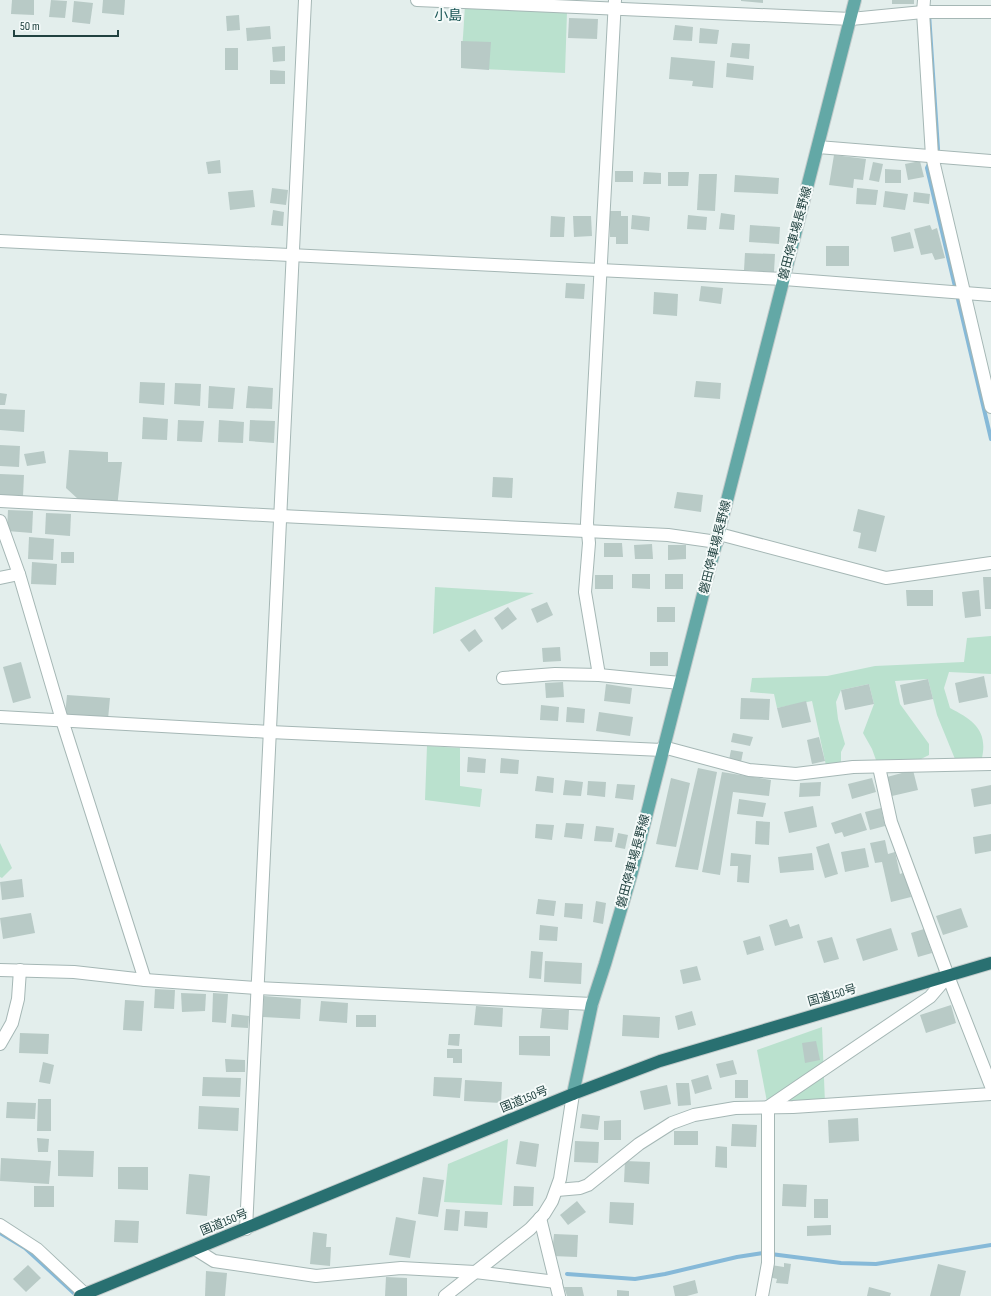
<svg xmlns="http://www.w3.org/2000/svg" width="991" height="1296" font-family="'Sofia Sans Condensed','Noto Sans JP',sans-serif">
	<rect width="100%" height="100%" fill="#e3eeec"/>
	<g fill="#bae1ce">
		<polygon points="465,5 567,12 565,73 461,68"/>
		<polygon points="435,587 534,593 433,634"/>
		<path d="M991,636V674L949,672L944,688L950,708C973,720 988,730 982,758L957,764L937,715L928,679L895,681L900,704L929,744V755L917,761L876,760L872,749L863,733L874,704L869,684L841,690L836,702L838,719L845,744L841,752V762L827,770L812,701L777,708L774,694L750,692L752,678L827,676L875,666L964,662L967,638Z"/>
		<polygon points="427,746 460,748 460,786 482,789 480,807 425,800"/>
		<polygon points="0,843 12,868 2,878 0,877"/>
		<polygon points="822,1027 825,1104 768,1107 757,1050"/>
		<polygon points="508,1139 502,1205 444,1202 448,1164"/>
	</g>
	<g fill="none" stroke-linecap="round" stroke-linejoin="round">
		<g stroke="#86b9d8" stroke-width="4">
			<polyline points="929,14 938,149 936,153"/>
			<polyline points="930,162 927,168 991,439"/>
			<polyline points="0,1233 25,1248 77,1296"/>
			<polyline points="567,1274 635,1279 665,1274 737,1257 763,1253 841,1263 876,1264 991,1245"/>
		</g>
	</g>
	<g fill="#b8cac6">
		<polygon points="12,0 34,0 34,15 11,14"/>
		<polygon points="51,0 67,1 65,18 49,17"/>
		<polygon points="103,0 125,0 124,15 102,13"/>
		<polygon points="741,0 763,0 763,3 741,1"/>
		<rect x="892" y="0" width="22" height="4"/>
		<polygon points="74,1 93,3 90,24 72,22"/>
		<polygon points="239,15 240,30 227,31 226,16"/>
		<polygon points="569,18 598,19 597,39 568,38"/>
		<polygon points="675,25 693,27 692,41 673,40"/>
		<polygon points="270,26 271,39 247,41 246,28"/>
		<polygon points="700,28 719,30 717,44 699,43"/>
		<polygon points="461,41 491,42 489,70 461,68"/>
		<polygon points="732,43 750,44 749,59 730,57"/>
		<polygon points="285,46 285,61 273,62 272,47"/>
		<rect x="225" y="48" width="13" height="22"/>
		<polygon points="671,57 715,61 713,88 692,86 693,81 669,79"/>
		<polygon points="727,63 754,66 753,80 726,77"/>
		<polygon points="270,70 285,71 285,84 270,84"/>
		<polygon points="834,155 866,159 863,180 854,179 853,188 829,185"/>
		<polygon points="220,160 221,173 208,174 206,162"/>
		<polygon points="920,161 924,177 908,180 905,164"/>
		<polygon points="873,162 883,164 879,182 869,180"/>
		<polygon points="885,169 901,170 901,183 885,183"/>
		<rect x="615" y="171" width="18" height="11"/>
		<polygon points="644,172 661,173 661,184 643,184"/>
		<polygon points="668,172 689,172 688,186 668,186"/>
		<polygon points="699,174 717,174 715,211 697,210"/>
		<polygon points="735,175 779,178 778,194 734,192"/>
		<polygon points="272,188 288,190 286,205 270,203"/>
		<polygon points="857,188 878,190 876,205 856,204"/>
		<polygon points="253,190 255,207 230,210 228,192"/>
		<polygon points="885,191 908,194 905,210 883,207"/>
		<polygon points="914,192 930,194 929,204 913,202"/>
		<polygon points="273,210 284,212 283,226 271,225"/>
		<polygon points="610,211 621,211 621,216 628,216 628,244 616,244 616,237 610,237"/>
		<polygon points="721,213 735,215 734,230 719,229"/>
		<polygon points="632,215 650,217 649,231 631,229"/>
		<polygon points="688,215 707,217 706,230 687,229"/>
		<polygon points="551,216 565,217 564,237 550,237"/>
		<polygon points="573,216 591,216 592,236 574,237"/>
		<polygon points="750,225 780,227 779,244 749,242"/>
		<polygon points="930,225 932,230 937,228 945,258 935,260 932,253 921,255 914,229"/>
		<polygon points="910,232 914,248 894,252 891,237"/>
		<rect x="826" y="246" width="23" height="20"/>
		<polygon points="745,253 775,254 774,272 744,270"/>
		<polygon points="566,283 585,284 584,299 565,298"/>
		<polygon points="701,286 723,288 721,304 699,301"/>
		<polygon points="654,292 678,294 677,316 653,314"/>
		<polygon points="696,381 721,383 720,399 694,397"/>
		<polygon points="140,382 165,383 164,405 139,403"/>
		<polygon points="175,383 201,384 200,406 174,404"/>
		<polygon points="209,386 235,388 233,409 208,408"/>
		<polygon points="248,386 273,388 272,409 246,408"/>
		<polygon points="0,393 7,394 5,405 0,405"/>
		<polygon points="0,409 25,410 24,432 0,430"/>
		<polygon points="143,417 168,419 167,440 142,439"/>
		<polygon points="178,420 204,421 202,442 177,441"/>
		<polygon points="219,420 244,422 243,443 218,442"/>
		<polygon points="250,420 275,421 274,443 249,441"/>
		<polygon points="0,445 20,446 19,467 0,466"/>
		<polygon points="69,450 108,452 108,462 122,462 117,508 78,499 66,488"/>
		<polygon points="44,451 46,463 27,466 24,454"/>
		<polygon points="0,474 24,475 23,496 0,495"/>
		<polygon points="493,477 513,478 512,498 492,497"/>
		<polygon points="677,492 703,495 701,512 674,508"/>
		<polygon points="858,509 885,516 876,552 858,548 861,533 853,531"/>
		<polygon points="8,510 33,511 32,533 7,531"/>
		<polygon points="46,513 71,514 70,536 45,534"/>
		<polygon points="29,537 54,539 53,560 28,559"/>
		<polygon points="604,543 622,543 623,557 604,557"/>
		<polygon points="652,544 653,559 635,559 634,545"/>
		<polygon points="668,545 686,545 686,559 668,560"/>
		<rect x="61" y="552" width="13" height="11"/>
		<polygon points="32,562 57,564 56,585 31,584"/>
		<polygon points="632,574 650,574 650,589 632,588"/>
		<rect x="665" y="574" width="18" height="15"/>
		<rect x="595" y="575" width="18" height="14"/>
		<polygon points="983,577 991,577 991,609 985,609"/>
		<polygon points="906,590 933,590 933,606 907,606"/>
		<polygon points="979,590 981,616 965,618 962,592"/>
		<polygon points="547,602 553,615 537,623 531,609"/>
		<polygon points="508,607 517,619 502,630 494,618"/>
		<rect x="657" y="607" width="18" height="15"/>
		<polygon points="475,629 483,641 469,652 460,640"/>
		<polygon points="560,647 561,661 543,662 542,648"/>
		<rect x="650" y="652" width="18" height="14"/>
		<polygon points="21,662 31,698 13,703 3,667"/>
		<polygon points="984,676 988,697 959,703 955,683"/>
		<polygon points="928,679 933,699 904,705 900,685"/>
		<polygon points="563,682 564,697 546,698 545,683"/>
		<polygon points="606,684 632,688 630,704 604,701"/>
		<polygon points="869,684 874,704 845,710 841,690"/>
		<polygon points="67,695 110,698 108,719 65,715"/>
		<polygon points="741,698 770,699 769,720 740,719"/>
		<polygon points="806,701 811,722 782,728 777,708"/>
		<polygon points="541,705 559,707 558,721 540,720"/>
		<polygon points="567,707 585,709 584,723 566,722"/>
		<polygon points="599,712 633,717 630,736 596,731"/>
		<polygon points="733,733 753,737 750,746 731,742"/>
		<polygon points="819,737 825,761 812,764 807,740"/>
		<polygon points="731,750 743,752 741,762 729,760"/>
		<polygon points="468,757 486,759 485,773 467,772"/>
		<polygon points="501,758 519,760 518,774 500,773"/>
		<polygon points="698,768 717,772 698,870 675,867"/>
		<polygon points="913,770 918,790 892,796 887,777"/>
		<polygon points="722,772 771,780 769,796 733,792 720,875 702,872"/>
		<polygon points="537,776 554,778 553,793 535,791"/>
		<polygon points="671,778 690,783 676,847 656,844"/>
		<polygon points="872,778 876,792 852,799 848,784"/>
		<polygon points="565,780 583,782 581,796 563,795"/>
		<polygon points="588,781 606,782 605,797 587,795"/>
		<polygon points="821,782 820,796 799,797 800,783"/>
		<polygon points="617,784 635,785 633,800 615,798"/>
		<polygon points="991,785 991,804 974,807 971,789"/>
		<polygon points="739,799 766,803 763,817 737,814"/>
		<polygon points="813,806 817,827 789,833 784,812"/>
		<polygon points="881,808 885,826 870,830 865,812"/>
		<polygon points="861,813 867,830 844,837 842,832 835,834 831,823"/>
		<polygon points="756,821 770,822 769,845 755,844"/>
		<polygon points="566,823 584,824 582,839 564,837"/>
		<polygon points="536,824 554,825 552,840 535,838"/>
		<polygon points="596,826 614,828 612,842 594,841"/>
		<polygon points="618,833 628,835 625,849 615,847"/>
		<polygon points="991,834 991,851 975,854 973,837"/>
		<polygon points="885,840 888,854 895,852 900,874 905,872 911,897 891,902 882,862 875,863 870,843"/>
		<polygon points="829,843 838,874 825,878 816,847"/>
		<polygon points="865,848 869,867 845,872 841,852"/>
		<polygon points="731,853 751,855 749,883 737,882 738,866 730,866"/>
		<polygon points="812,853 814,870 780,873 778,857"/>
		<polygon points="22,879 24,897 2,900 0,882"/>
		<polygon points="538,899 556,901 554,916 536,914"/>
		<polygon points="596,901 606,903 603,924 593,922"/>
		<polygon points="565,903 583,904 582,919 564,917"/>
		<polygon points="961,908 968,927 943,935 936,916"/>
		<polygon points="31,913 35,933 3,939 0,918"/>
		<polygon points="787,919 790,927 799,924 803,938 775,946 769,925"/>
		<polygon points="540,925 558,927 557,941 539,940"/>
		<polygon points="891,928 898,950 863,961 856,939"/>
		<polygon points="924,929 932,953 918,957 911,933"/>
		<polygon points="760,936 764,950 747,955 743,941"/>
		<polygon points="832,937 839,959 824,963 817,941"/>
		<polygon points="531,951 543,952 541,979 529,978"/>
		<polygon points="545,961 582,963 581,984 544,982"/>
		<polygon points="697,966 701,980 683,984 680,970"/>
		<polygon points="155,989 175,990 174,1009 154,1008"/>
		<polygon points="181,993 206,994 205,1011 182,1012"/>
		<polygon points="213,993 228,994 226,1023 212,1022"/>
		<polygon points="264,996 301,999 300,1019 263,1017"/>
		<polygon points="125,1000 144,1001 142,1031 123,1030"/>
		<polygon points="321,1001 348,1003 347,1023 319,1021"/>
		<polygon points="951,1005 956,1023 926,1033 920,1015"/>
		<polygon points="476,1006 503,1008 502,1027 474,1025"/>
		<polygon points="542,1009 569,1010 568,1030 540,1028"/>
		<polygon points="692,1011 696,1025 678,1030 675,1016"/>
		<polygon points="232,1014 249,1016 248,1028 231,1027"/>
		<rect x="356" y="1015" width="20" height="12"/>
		<polygon points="623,1015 660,1017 659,1038 622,1036"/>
		<polygon points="20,1033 49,1034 48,1054 19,1053"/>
		<polygon points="449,1034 460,1034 459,1046 448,1045"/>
		<polygon points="519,1036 550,1036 550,1056 519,1055"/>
		<polygon points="816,1041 820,1060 805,1063 802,1043"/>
		<polygon points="447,1049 462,1049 462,1063 453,1063 453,1058 447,1058"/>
		<polygon points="225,1059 245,1060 245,1072 226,1072"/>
		<polygon points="733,1060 737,1074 720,1078 716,1064"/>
		<polygon points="43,1062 54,1065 50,1084 39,1082"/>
		<polygon points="708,1075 712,1089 695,1094 691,1080"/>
		<polygon points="203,1077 241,1078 240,1097 202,1096"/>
		<polygon points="434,1077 462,1078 460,1098 433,1096"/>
		<polygon points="465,1080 502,1082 501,1103 464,1101"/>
		<rect x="735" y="1080" width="13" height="18"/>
		<polygon points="676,1083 689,1083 691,1105 678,1106"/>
		<polygon points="667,1085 671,1104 644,1110 640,1091"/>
		<polygon points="38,1099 51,1099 51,1131 37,1131"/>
		<polygon points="7,1102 36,1103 35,1119 6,1118"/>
		<polygon points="199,1106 239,1108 238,1131 198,1129"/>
		<polygon points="582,1114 600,1116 598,1130 580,1128"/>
		<polygon points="858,1118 859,1141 829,1143 828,1120"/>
		<polygon points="621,1120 621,1140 604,1140 604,1121"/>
		<polygon points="732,1124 757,1125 756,1147 731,1146"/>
		<rect x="674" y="1131" width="24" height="14"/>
		<polygon points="37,1138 49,1139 48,1152 38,1152"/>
		<polygon points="520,1141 539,1144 536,1167 516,1164"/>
		<polygon points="575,1141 599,1142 598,1163 574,1162"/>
		<polygon points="716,1146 727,1147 727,1168 715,1167"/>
		<polygon points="58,1150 94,1151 93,1177 58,1176"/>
		<polygon points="1,1158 51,1161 49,1184 0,1181"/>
		<polygon points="625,1161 650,1162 649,1184 624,1182"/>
		<polygon points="118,1167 148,1167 148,1190 118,1189"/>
		<polygon points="189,1174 210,1176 207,1216 186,1214"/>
		<polygon points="423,1177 444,1180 438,1217 418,1214"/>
		<polygon points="783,1184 807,1185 806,1207 782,1206"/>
		<rect x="34" y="1186" width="20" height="21"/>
		<polygon points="514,1186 534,1187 533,1206 513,1206"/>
		<rect x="814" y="1199" width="14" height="19"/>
		<polygon points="577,1201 586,1212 568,1225 560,1215"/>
		<polygon points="610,1202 634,1203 633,1225 609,1223"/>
		<polygon points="446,1209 460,1210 458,1231 444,1230"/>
		<polygon points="465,1211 488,1212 487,1228 464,1226"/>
		<polygon points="396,1217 416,1221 410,1258 389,1255"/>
		<polygon points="115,1220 139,1221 138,1243 114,1242"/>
		<polygon points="831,1225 831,1235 807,1236 807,1226"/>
		<polygon points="313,1232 327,1234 326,1247 331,1247 330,1266 310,1264"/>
		<polygon points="554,1234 578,1235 577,1257 552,1256"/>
		<polygon points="784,1263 791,1264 788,1284 776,1283 777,1279 769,1277 771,1265 784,1267"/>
		<polygon points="938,1264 966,1271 960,1296 930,1296"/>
		<polygon points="28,1265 41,1278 26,1292 13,1279"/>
		<polygon points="206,1271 227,1273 225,1296 205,1296"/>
		<polygon points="386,1277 407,1278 407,1296 385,1296"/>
		<polygon points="695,1280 698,1293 687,1296 675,1296 673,1286"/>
		<polygon points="564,1287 582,1287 584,1296 567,1296"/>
		<polygon points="869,1287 891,1293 890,1296 867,1296"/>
		<polygon points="617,1290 629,1291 629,1296 617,1296"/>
	</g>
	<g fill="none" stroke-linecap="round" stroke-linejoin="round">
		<g stroke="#a5b7b5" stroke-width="14">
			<g id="minor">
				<polyline points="417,0 851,19 923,12 991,12"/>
				<polyline points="924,0 923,12 932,156 991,407"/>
				<polyline points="818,147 991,161"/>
				<polyline points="0,241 784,279 991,295"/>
				<polyline points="0,501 281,516 668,535 717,542"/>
				<polyline points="0,521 19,574 62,720 145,980"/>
				<polyline points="719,534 886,578 991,563"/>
				<polyline points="0,578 19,574"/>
				<polyline points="599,675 585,592 589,543 587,523 615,0"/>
				<polyline points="503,678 555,674 599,675 680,683"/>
				<polyline points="0,717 270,732 662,750"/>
				<polyline points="663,747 749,770 796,774 853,767 991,764"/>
				<polyline points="879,767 891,822 948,976 991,1086"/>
				<polyline points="0,970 74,972 145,980 257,988 592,1004"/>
				<polyline points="0,1044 12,1023 18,999 20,970"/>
				<polyline points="557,1190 580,1188 588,1185 639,1144 672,1123 694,1115 735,1108 793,1107 991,1094"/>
				<polyline points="540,1218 559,1296"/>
				<polyline points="0,1225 37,1249 85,1294 86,1296"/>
				<polyline points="246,1229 305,0"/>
				<polyline points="195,1249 214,1261 316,1276 401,1268 475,1272 556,1282"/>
				<polyline points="445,1296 530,1229 544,1214 552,1201 560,1179 573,1094"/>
				<polyline points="762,1296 768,1263 768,1107 930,997 948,976"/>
			</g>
		</g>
		<g stroke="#c1caca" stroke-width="14">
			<polyline id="major" points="573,1094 592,1004 605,964 632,872 855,0"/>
		</g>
		<g stroke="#c1caca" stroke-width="14">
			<polyline id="highway" points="80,1296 573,1094 660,1061 991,963"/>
		</g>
		<use href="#minor" stroke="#fff" stroke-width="12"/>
		<use href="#major" stroke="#63a8a6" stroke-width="12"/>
		<use href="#highway" stroke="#297071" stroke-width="12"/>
	</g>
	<g text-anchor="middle" stroke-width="4" stroke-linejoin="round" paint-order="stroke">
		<g font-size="12" fill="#214240" stroke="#f4faf9">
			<text transform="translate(795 233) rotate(-75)" y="4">磐田停車場長野線</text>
			<text transform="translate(715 547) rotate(-76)" y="4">磐田停車場長野線</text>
			<text transform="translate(633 861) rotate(-75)" y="4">磐田停車場長野線</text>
			<text transform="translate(832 995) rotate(-16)" y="4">国道150号</text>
			<text transform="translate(524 1099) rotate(-22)" y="4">国道150号</text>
			<text transform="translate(224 1222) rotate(-22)" y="4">国道150号</text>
		</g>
		<g font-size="14" fill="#1a5655" stroke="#f4faf9">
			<text x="448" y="20">小島</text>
		</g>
	</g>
	<path d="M14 30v6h104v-6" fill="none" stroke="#214240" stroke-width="2"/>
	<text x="20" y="30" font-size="12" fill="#214240" stroke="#f4faf9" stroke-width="3" paint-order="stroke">50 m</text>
</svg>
